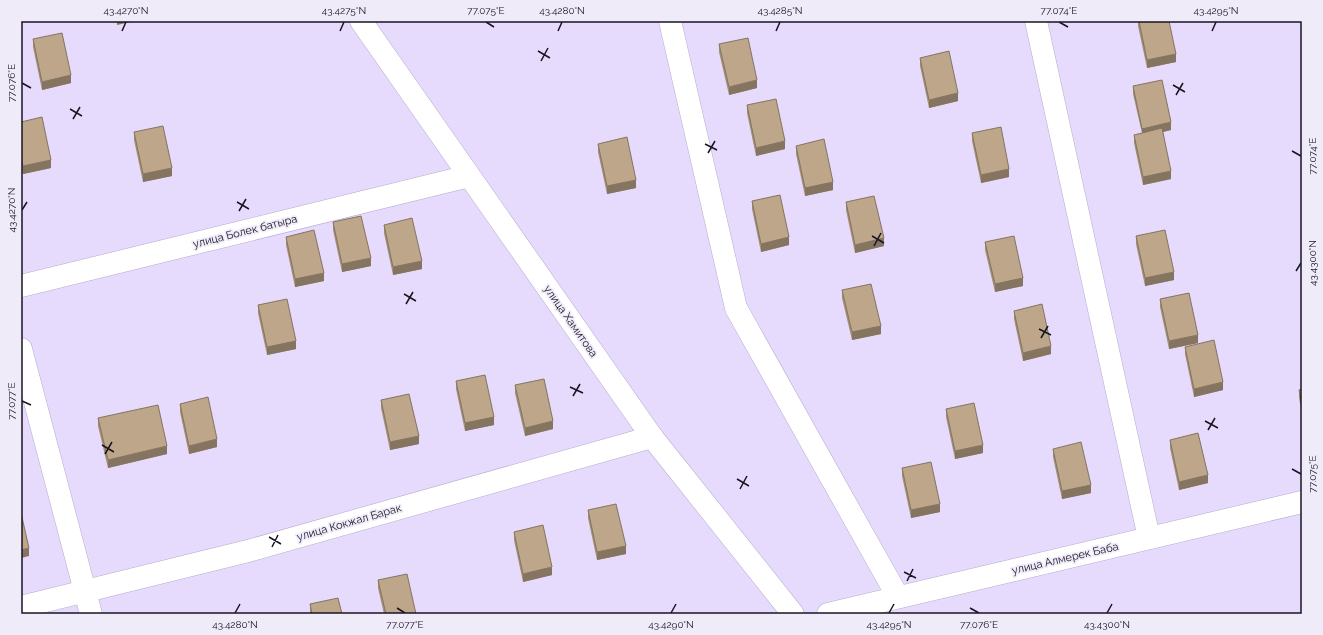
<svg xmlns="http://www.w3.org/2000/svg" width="1323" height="635" font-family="Raleway,sans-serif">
	<rect width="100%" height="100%" fill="#e6dafd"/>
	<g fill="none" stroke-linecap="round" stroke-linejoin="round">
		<g stroke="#b7accd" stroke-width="23">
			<g id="minor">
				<polyline points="670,21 736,308 898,597"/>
				<polyline points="1036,21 1149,538"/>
				<polyline points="21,286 469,176"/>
				<polyline points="21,349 91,614"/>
				<polyline points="21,607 248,551 652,437"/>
			</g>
		</g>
		<g stroke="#b7accd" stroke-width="23">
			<g id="tertiary">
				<polyline points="361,21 652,437 793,614"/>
				<polyline points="828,614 1302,502"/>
			</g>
		</g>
		<use href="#minor" stroke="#fff" stroke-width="22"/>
		<use href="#tertiary" stroke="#fff" stroke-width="22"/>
	</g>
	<g fill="#a38f76">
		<polygon points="1138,21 1169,21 1176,62 1147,68 1138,26"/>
		<polygon points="33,39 71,83 42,90 33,47"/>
		<polygon points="719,44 757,88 729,95 719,52"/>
		<polygon points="920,58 958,101 929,108 920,66"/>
		<polygon points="1133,86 1171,130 1163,132 1171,179 1143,185 1134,143 1134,135 1142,133 1133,94"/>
		<polygon points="747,105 785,149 756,156 747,113"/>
		<polygon points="21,122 51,168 23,174 21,166"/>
		<polygon points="134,132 172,176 143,182 134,140"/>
		<polygon points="972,133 1009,177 981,183 972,141"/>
		<polygon points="598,144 636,188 607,194 598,152"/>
		<polygon points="796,146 833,190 805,196 796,154"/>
		<polygon points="752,201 789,245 761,252 752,209"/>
		<polygon points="846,202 884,246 855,253 846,210"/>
		<polygon points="333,222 371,266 342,272 333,230"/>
		<polygon points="384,225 422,269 393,275 384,233"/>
		<polygon points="1136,236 1174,280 1145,286 1136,244"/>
		<polygon points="286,237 324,281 295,287 286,245"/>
		<polygon points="985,242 1023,286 995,292 985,250"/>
		<polygon points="842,290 881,334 852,340 842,298"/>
		<polygon points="1160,299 1198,343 1169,349 1160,307"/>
		<polygon points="258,305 296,349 267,355 258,313"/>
		<polygon points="1014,311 1051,354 1023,361 1014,319"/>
		<polygon points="1185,347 1223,390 1194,397 1185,354"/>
		<polygon points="456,381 494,425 465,431 456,389"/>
		<polygon points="515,385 553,429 525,436 515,393"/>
		<polygon points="1302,389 1302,414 1299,398 1299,390"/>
		<polygon points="381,400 419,444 390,450 381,408"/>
		<polygon points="180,404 217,447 189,454 180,412"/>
		<polygon points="946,409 983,453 955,459 946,417"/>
		<polygon points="98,418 167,454 108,468 98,426"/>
		<polygon points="1170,440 1208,483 1179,490 1170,448"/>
		<polygon points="1053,449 1091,493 1062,499 1053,457"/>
		<polygon points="902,468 940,512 911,518 902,476"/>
		<polygon points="588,510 626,554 597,560 588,518"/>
		<polygon points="514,532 552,575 523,582 514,540"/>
		<polygon points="378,580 416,614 384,614 378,588"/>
		<polygon points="310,604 342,614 310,614"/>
	</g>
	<g fill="#847460">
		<polygon points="117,21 135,21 117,25"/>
		<polygon points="1176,54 1176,62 1147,68 1147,60"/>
		<polygon points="71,75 71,83 42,90 42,82"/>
		<polygon points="757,80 757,88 729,95 729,87"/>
		<polygon points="958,93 958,101 929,108 929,100"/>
		<polygon points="1171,122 1171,130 1142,137 1142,129"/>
		<polygon points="785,141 785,149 756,156 756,148"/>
		<polygon points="51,160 51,168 23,174 23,166"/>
		<polygon points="172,168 172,176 143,182 143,174"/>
		<polygon points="1009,169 1009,177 981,183 981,175"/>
		<polygon points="1171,171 1171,179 1143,185 1143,177"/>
		<polygon points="636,180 636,188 607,194 607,186"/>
		<polygon points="833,182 833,190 805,196 805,188"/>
		<polygon points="789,237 789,245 761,252 761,244"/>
		<polygon points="884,238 884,246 855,253 855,245"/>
		<polygon points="371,258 371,266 342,272 342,264"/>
		<polygon points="422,261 422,269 393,275 393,267"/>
		<polygon points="1174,272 1174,280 1145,286 1145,278"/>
		<polygon points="324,273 324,281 295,287 295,279"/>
		<polygon points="1023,278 1023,286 995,292 995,284"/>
		<polygon points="881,326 881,334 852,340 852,332"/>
		<polygon points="1198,335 1198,343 1169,349 1169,341"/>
		<polygon points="296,341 296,349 267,355 267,347"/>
		<polygon points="1051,346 1051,354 1023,361 1023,353"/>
		<polygon points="1223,382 1223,390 1194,397 1194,389"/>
		<polygon points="494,417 494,425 465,431 465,423"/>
		<polygon points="553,421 553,429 525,436 525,428"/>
		<polygon points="419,436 419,444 390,450 390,442"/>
		<polygon points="217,439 217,447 189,454 189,446"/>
		<polygon points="983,445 983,453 955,459 955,451"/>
		<polygon points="167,446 167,454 108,468 108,460"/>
		<polygon points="1208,475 1208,483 1179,490 1179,482"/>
		<polygon points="1091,485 1091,493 1062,499 1062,491"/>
		<polygon points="940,504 940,512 911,518 911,510"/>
		<polygon points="626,546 626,554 597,560 597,552"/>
		<polygon points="29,548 29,556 21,558 21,550"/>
		<polygon points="552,567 552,575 523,582 523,574"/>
	</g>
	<g fill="#bda689" stroke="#847460">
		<polygon points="1139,21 1169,21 1176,54 1147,60"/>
		<polygon points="62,33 71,75 42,82 33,39"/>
		<polygon points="748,38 757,80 729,87 719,44"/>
		<polygon points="949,51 958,93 929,100 920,58"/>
		<polygon points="1162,80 1171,122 1142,129 1133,86"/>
		<polygon points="776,99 785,141 756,148 747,105"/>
		<polygon points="42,117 51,160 23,166 21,158 21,122"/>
		<polygon points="163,126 172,168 143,174 134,132"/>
		<polygon points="1001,127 1009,169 981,175 972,133"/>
		<polygon points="1162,128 1171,171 1143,177 1134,135"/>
		<polygon points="627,137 636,180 607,186 598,144"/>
		<polygon points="824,139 833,182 805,188 796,146"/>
		<polygon points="780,195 789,237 761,244 752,201"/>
		<polygon points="874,196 884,238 855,245 846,202"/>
		<polygon points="361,216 371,258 342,264 333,222"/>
		<polygon points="412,218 422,261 393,267 384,225"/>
		<polygon points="314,230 324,273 295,279 286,237"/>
		<polygon points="1165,230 1174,272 1145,278 1136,236"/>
		<polygon points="1014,236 1023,278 995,284 985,242"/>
		<polygon points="871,284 881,326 852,332 842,290"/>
		<polygon points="1189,293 1198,335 1169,341 1160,299"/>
		<polygon points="287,299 296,341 267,347 258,305"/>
		<polygon points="1042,304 1051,346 1023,353 1014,311"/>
		<polygon points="1214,340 1223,382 1194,389 1185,347"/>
		<polygon points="485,375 494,417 465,423 456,381"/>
		<polygon points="544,379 553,421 525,428 515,385"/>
		<polygon points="1302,389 1302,406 1299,390"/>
		<polygon points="409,394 419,436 390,442 381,400"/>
		<polygon points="208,397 217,439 189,446 180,404"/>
		<polygon points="974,403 983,445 955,451 946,409"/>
		<polygon points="158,405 167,446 108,460 98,418"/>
		<polygon points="1198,433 1208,475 1179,482 1170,440"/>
		<polygon points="1081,442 1091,485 1062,491 1053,449"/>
		<polygon points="931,462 940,504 911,510 902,468"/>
		<polygon points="616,504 626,546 597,552 588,510"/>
		<polygon points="21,513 29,548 21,550"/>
		<polygon points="543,525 552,567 523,574 514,532"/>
		<polygon points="407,574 416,614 386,614 378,580"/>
		<polygon points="338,598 342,614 312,614 310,604"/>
	</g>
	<path fill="none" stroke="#181420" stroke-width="1.5" d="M486,22L494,27M1059,22L1068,27M122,31L126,22M340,31L344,22M558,31L562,22M776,31L780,22M1212,31L1216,22M538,51L550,58M541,61L548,48M22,83L31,88M1173,85L1185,92M1176,95L1183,83M70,109L82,116M73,119L80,107M705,144L717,150M1292,151L1301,156M708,153L715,141M237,202L249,209M22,210L27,202M239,211L246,199M872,236L884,243M874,246L881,233M1296,271L1301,263M404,294L416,301M406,304L413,292M1039,329L1051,335M1041,338L1048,326M570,387L583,393M573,396L580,384M22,401L31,405M1205,421L1218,428M1208,430L1215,418M102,445L114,452M105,454L112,442M1292,469L1301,474M737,479L749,486M740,489L747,476M269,537L281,544M272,547L278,535M904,572L916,578M907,581L913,569M397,608L405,613M970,608L979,613M235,613L240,604M671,613L676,604M889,613L894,604M1107,613L1112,604"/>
	<g text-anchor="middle" stroke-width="3.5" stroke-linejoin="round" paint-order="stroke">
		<g font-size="11" fill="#181420" stroke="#f0ebf9">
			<text transform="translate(245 231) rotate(-14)" y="4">улица Болек батыра</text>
			<text transform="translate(571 321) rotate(55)" y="4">улица Хамитова</text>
			<text transform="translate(349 522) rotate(-16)" y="4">улица Кокжал Барак</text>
			<text transform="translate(1065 558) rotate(-13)" y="4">улица Алмерек Баба</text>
		</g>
	</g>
	<rect width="1323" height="635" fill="none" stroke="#f0ebf9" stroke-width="44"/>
	<rect x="22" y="22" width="1279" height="591" fill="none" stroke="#181420" stroke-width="1.5"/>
	<g font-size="10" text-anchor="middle" fill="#181420">
		<text x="126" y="14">43.4270°N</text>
		<text x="344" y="14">43.4275°N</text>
		<text x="486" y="14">77.075°E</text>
		<text x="562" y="14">43.4280°N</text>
		<text x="780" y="14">43.4285°N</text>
		<text x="1059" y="14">77.074°E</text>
		<text x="1216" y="14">43.4295°N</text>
		<text transform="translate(11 83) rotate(-90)" y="4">77.076°E</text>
		<text transform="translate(1312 156) rotate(-90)" y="4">77.074°E</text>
		<text transform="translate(11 210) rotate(-90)" y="4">43.4270°N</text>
		<text transform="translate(1312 263) rotate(-90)" y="4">43.4300°N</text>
		<text transform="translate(11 401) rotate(-90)" y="4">77.077°E</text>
		<text transform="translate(1312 474) rotate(-90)" y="4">77.075°E</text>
		<text x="235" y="628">43.4280°N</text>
		<text x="405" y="628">77.077°E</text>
		<text x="671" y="628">43.4290°N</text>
		<text x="889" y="628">43.4295°N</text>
		<text x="979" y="628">77.076°E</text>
		<text x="1107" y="628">43.4300°N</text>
	</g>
</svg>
